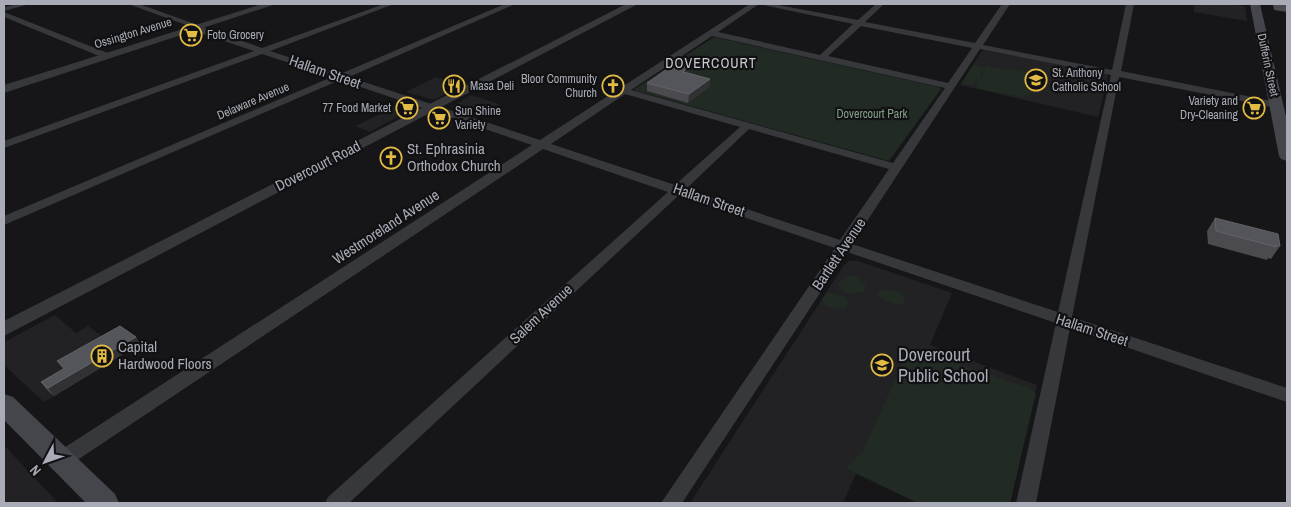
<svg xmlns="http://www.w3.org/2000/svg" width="1291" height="507" font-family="'Archivo Narrow',sans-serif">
	<rect width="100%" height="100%" fill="#161618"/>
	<g fill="#222224">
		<polygon points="1194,4 1227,4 1245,6 1247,21 1194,12"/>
		<polygon points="985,50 1107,74 1108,76 1098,117 960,85 982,51"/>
		<polygon points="436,77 462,85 434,100 406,92"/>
		<polygon points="471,95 499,104 499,105 479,116 451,107"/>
		<polygon points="401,104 414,108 370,132 355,126"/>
		<polygon points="849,261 858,261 952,293 930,345 1037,385 1010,503 918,503 856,474 843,503 690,503 844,265"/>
		<polygon points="55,315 76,333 88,326 102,336 117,328 140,344 44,402 4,365 4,342"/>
		<polygon points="4,445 58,503 4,503"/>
	</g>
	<g fill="#222a24">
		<polygon points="714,37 939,87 941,89 889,161 633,90"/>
		<polygon points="973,65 985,69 986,66 1032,73 1039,77 1044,90 1034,89 1030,95 1022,97 976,88 977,80 983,77 982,71 980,72 982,77 975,80 975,85 961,84"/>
		<polygon points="853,275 866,284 864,292 847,294 839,287 839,283 848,276"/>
		<polygon points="883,289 900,292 904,296 904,303 896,305 878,296 878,292"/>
		<polygon points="827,292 846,298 848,303 846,308 835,309 824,305 822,300"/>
		<polygon points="911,351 927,353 1026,387 1036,393 1010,503 918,503 846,468 863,451 906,356"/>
	</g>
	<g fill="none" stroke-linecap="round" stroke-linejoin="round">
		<g fill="#37383c" fill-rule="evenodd">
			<polygon points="17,4 30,4 4,11 4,7"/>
			<path d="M128,4H139L262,48L384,4H394L270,51L340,74L505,4H515L349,77L540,140L750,4H759L718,32L820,55L853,24L759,4H773L858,20L876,4H884L865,22L975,43L1002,4H1010L983,45L1112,70L1126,4H1134L1121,71L1277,102L1282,105L1277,108L1119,77L1072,317L1287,388V402L1070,328L1036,503H1016L1056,323L847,252L682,503H661L835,248L679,195L349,503H325L328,497L668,192L543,149L67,467L60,469L53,467L51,461L53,455L532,145L340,80L4,225V216L332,77L262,54L4,148V141L254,51L197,32L189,26ZM861,26L972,48L948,83L828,56ZM712,36L945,88L893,163L631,90ZM980,49L1111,75L1058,312L852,244ZM625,94L740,127L675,185L551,144ZM749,129L889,169L840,240L686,189Z"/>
			<polygon points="4,12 110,54 111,56 104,58 4,17"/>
		</g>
		<g fill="#37383c" fill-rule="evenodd">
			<polygon points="262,4 276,4 4,93 4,85"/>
			<polygon points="626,4 638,4 4,336 4,321"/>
		</g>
		<g fill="#45464c" fill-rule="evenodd">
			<polygon points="1250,4 1260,4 1287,121 1287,161 1281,159 1279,156"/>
			<polygon points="4,394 13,397 115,494 119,503 86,503 4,420"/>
		</g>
	</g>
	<g fill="#4a4a4f">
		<polygon points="1273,4 1287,4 1287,12 1274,10"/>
		<polygon points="690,65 690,73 710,79 709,87 688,103 647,91 647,83"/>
		<polygon points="1215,218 1280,246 1271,259 1268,258 1267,260 1208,244 1207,231"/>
		<polygon points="136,337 140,344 54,396 46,389 41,382 63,369 57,361"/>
	</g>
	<g fill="#313134">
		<polygon points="690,65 690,73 683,72"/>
		<polygon points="710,79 709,87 688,103 689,94"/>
		<polygon points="136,337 140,344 54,396 48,388"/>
	</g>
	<g fill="#54555a" stroke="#626268">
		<polygon points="677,62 690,65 683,72 710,79 689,94 647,83"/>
		<polygon points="1215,218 1278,234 1280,246 1275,245 1276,247 1216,231"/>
		<polygon points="120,326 136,337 48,388 41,382 65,368 57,361"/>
	</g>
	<defs>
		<g id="supermarket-ring" transform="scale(1.125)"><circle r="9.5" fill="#111113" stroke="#e2bb44" stroke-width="1.5"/><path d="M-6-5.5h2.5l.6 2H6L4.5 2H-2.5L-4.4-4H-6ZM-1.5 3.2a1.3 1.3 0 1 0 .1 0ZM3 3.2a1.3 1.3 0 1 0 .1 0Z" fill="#e2bb44"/></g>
		<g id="school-ring" transform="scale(1.125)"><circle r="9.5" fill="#111113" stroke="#e2bb44" stroke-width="1.5"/><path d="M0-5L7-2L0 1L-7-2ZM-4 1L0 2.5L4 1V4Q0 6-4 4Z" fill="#e2bb44"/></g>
		<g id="restaurant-ring" transform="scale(1.125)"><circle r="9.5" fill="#111113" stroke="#e2bb44" stroke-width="1.5"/><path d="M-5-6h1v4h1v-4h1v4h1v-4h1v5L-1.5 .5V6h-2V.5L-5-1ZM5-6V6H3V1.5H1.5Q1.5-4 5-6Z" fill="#e2bb44"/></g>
		<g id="church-ring" transform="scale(1.125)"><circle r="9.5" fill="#111113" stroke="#e2bb44" stroke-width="1.5"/><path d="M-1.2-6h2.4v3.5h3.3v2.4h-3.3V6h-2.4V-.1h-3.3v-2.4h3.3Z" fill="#e2bb44"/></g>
		<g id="building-ring" transform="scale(1.125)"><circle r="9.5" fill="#111113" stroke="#e2bb44" stroke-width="1.5"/><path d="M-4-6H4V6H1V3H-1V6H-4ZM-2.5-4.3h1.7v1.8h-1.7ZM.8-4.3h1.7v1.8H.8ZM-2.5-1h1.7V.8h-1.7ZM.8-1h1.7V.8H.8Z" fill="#e2bb44"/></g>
	</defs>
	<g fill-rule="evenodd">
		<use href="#supermarket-ring" x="191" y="35"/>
		<use href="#school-ring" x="1036" y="80"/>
		<use href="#restaurant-ring" x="454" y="86"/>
		<use href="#church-ring" x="613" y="86"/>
		<use href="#supermarket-ring" x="407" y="108"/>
		<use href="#supermarket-ring" x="1254" y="108"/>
		<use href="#supermarket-ring" x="439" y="118"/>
		<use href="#church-ring" x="391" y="158"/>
		<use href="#building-ring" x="102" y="356"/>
		<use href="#school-ring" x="882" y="365"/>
	</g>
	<g text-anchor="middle" stroke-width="4.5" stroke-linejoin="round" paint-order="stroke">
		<g font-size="12" fill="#a9acb6" stroke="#111113">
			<text transform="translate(133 33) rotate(-17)" y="4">Ossington Avenue</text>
			<text transform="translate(1268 65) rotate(78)" y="4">Dufferin Street</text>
			<text transform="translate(253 101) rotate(-23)" y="4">Delaware Avenue</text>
		</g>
		<g font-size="12" fill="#a9acb6" stroke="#111113" text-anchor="start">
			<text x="207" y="39">Foto Grocery</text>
			<text x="1052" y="77">St. Anthony<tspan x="1052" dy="14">Catholic School</tspan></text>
			<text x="597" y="83" text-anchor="end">Bloor Community<tspan x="597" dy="14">Church</tspan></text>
			<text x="470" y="90">Masa Deli</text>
			<text x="1238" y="105" text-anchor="end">Variety and<tspan x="1238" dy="14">Dry-Cleaning</tspan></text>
			<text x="391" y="112" text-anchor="end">77 Food Market</text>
			<text x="455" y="115">Sun Shine<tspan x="455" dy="14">Variety</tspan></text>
		</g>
		<g font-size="12" fill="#82a086" stroke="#111113">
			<text x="872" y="118">Dovercourt Park</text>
		</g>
		<g font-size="14" letter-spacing="1" fill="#cacbd3" stroke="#111113">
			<text x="711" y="68">DOVERCOURT</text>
		</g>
		<g font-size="15" fill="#a9acb6" stroke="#111113">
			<text transform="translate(325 72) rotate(19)" y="5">Hallam Street</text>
			<text transform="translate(318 166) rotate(-27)" y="5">Dovercourt Road</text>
			<text transform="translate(709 200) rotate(19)" y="5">Hallam Street</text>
			<text transform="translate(386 227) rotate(-33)" y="5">Westmoreland Avenue</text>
			<text transform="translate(839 254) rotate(-56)" y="5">Bartlett Avenue</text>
			<text transform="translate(541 314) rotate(-43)" y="5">Salem Avenue</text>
			<text transform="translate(1092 330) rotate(18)" y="5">Hallam Street</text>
		</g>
		<g font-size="15" fill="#a9acb6" stroke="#111113" text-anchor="start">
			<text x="407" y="154">St. Ephrasinia<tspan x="407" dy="17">Orthodox Church</tspan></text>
			<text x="118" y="352">Capital<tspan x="118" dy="17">Hardwood Floors</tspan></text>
		</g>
		<g font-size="18" fill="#a9acb6" stroke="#111113" text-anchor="start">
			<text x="898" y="361">Dovercourt<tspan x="898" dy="21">Public School</tspan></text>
		</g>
	</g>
	<rect width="1291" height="507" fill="none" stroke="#a9acb6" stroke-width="10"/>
	<g transform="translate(45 462) rotate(229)" stroke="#111113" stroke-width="4" paint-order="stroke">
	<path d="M0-4L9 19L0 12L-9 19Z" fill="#a9acb6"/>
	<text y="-8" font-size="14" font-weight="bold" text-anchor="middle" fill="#a9acb6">N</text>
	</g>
</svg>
